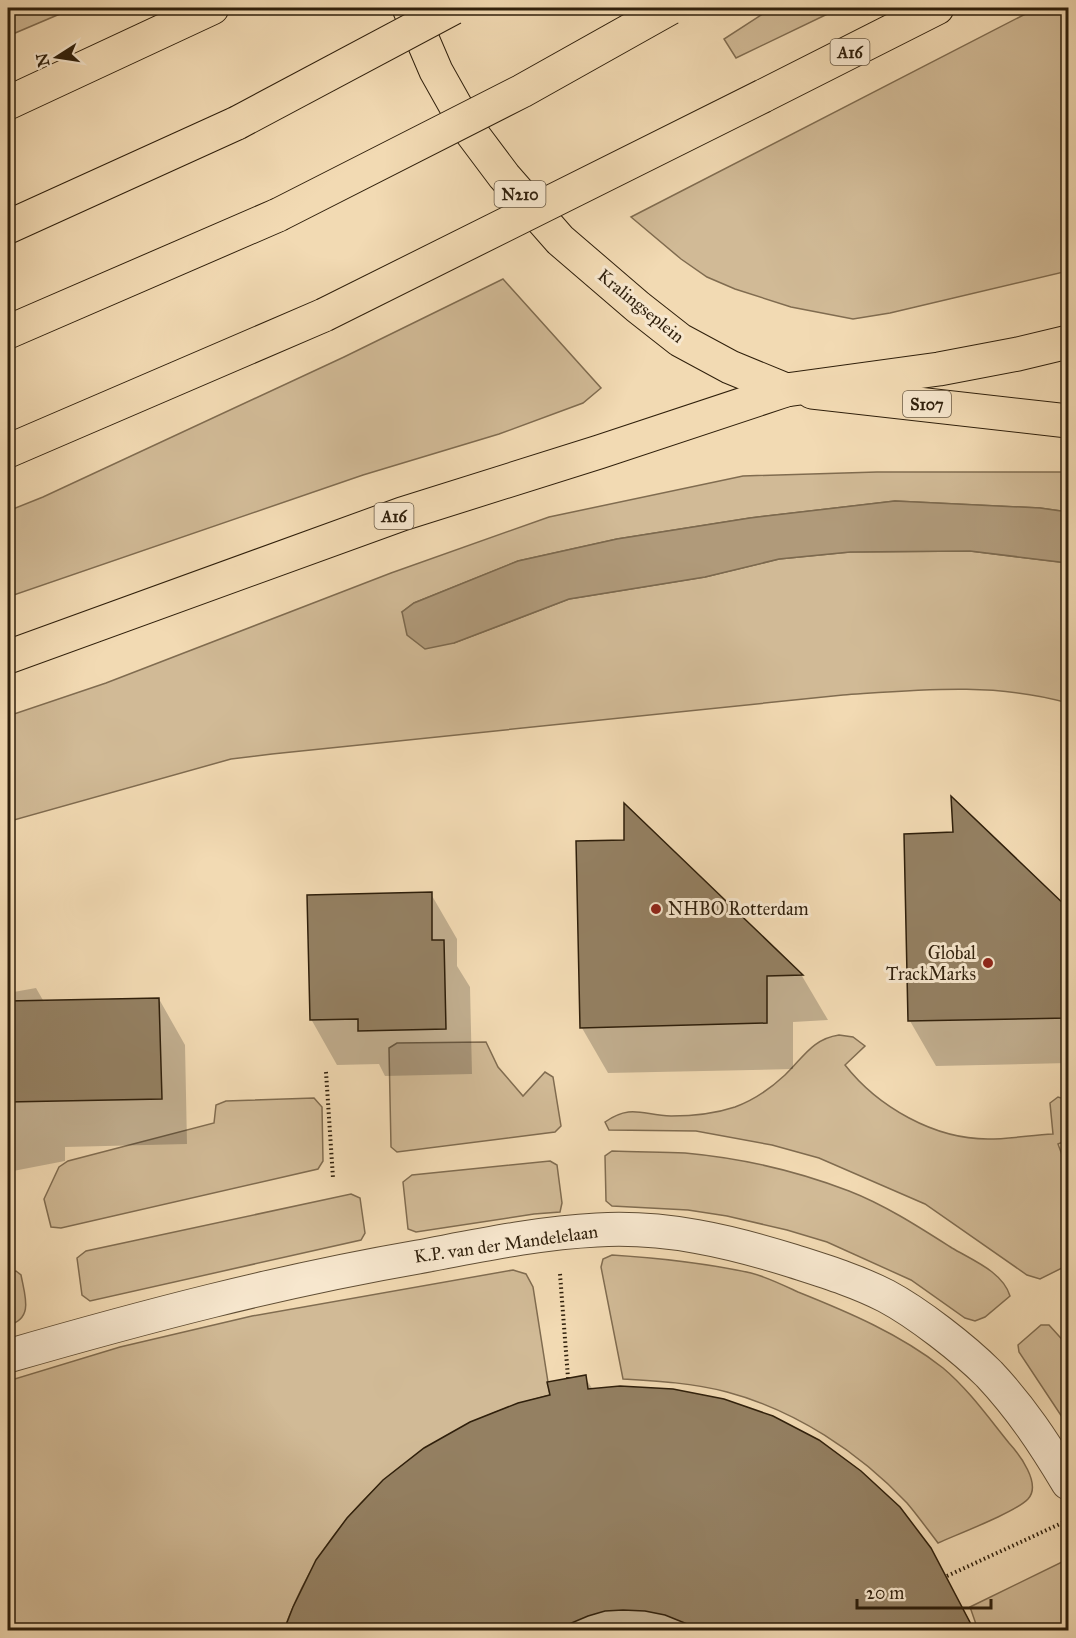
<svg xmlns="http://www.w3.org/2000/svg" width="1076" height="1638" font-family="'IM FELL Great Primer',serif">
	<rect width="100%" height="100%" fill="#f2dab3"/>
	<filter id="stains"><feTurbulence type="fractalNoise" baseFrequency=".00333" numOctaves="4"/><feColorMatrix values="0 0 0 0 .2 0 0 0 0 .09 0 0 0 0 .02 0 0 0 .5 -.17"/></filter>
	<radialGradient id="worn" r=".72"><stop offset=".6" stop-color="#630" stop-opacity="0"/><stop offset="1" stop-color="#630" stop-opacity=".3"/></radialGradient>
	<g fill="#d1ba96" stroke="#806c50" stroke-width="1.5">
		<polygon points="8,8 74,8 8,36"/>
		<polygon points="772,8 840,8 736,58 724,39"/>
		<polygon points="1037,8 1068,8 1068,271 890,313 853,319 791,307 735,289 707,277 681,259 631,217"/>
		<polygon points="503,279 601,388 583,403 499,434 363,475 8,597 8,511 43,497 344,357"/>
		<path d="M877,472H1068V512L1040,508L895,501L750,518L617,539L518,561L414,603L402,612L454,643L569,599L705,577L779,559L850,552L970,551L1067,563L1068,703C995,682 918,690 843,695L272,754L231,759L14,820L8,816V716L106,683L391,573L549,517L743,476Z"/>
		<path d="M839,1035L853,1037L865,1046L845,1065C878,1107 934,1139 988,1139C1010,1139 1032,1135 1053,1134L1050,1103L1058,1097L1068,1100V1140L1058,1144L1068,1171V1265L1040,1279L1027,1275L925,1204L819,1158L772,1145L696,1131L609,1130L605,1122C631,1104 642,1115 671,1116C692,1116 714,1114 735,1107C754,1100 770,1089 785,1075C803,1058 812,1039 839,1035Z"/>
		<polygon points="486,1042 498,1067 523,1096 545,1072 553,1077 561,1126 555,1132 397,1152 391,1147 389,1048 397,1043"/>
		<polygon points="314,1098 322,1107 323,1161 318,1169 61,1228 51,1227 44,1199 59,1167 68,1161 214,1123 216,1105 226,1101"/>
		<path d="M612,1151C636,1152 660,1152 685,1153C740,1158 797,1171 849,1191C885,1205 919,1227 952,1248C972,1260 1003,1272 1010,1296L985,1317L975,1321L965,1318L911,1280L827,1242L787,1230L727,1216L688,1210L612,1206L606,1201L605,1156Z"/>
		<polygon points="550,1161 557,1165 562,1203 560,1212 534,1214 416,1232 408,1229 403,1182 412,1175"/>
		<polygon points="351,1194 360,1198 365,1233 361,1240 90,1301 82,1295 77,1258 86,1251"/>
		<path d="M612,1255C659,1258 705,1263 751,1273C767,1277 783,1285 798,1292C848,1312 900,1334 943,1368C968,1389 988,1417 1009,1443C1019,1454 1042,1484 1028,1499C1016,1512 958,1534 938,1543C928,1530 918,1516 907,1503C859,1452 795,1410 727,1392C693,1383 658,1381 623,1379L601,1267L603,1259Z"/>
		<path d="M513,1270L526,1274L533,1287L550,1395C426,1425 327,1509 284,1630H8V1381L120,1347L252,1316Z"/>
		<path d="M16,1271L21,1275C25,1296 34,1319 8,1325V1273Z"/>
		<polygon points="1041,1325 1049,1325 1068,1346 1068,1426 1019,1352 1018,1345"/>
		<polygon points="1064,1561 1068,1561 1068,1630 978,1630 970,1607"/>
	</g>
	<polygon fill="#b09a7a" stroke="#7c694e" stroke-width="1.5" points="895,501 1040,508 1068,512 1068,563 970,551 850,552 779,559 705,577 569,599 454,643 425,649 407,635 402,612 414,603 518,561 617,539 750,518"/>
	<g fill="#0003">
		<polygon points="953,799 1068,910 1068,1063 936,1066 910,1021 954,834"/>
		<polygon points="625,807 802,976 828,1020 793,1022 793,1069 608,1073 582,1028 625,841"/>
		<polygon points="431,894 457,939 457,966 470,987 472,1074 385,1076 379,1064 337,1065 311,1019"/>
		<polygon points="36,988 44,1002 159,999 185,1045 187,1144 65,1147 65,1161 8,1172 8,993"/>
		<polygon points="585,1377 593,1390 930,1549 975,1630 286,1630 294,1607 552,1396"/>
	</g>
	<g fill="#948062" stroke="#2f1f0b" stroke-width="1.5">
		<polygon points="951,796 1068,908 1068,1018 908,1021 904,834 953,832"/>
		<polygon points="624,803 803,975 767,976 767,1023 580,1028 576,841 624,840"/>
		<polygon points="432,892 432,940 444,940 446,1029 358,1031 358,1019 310,1020 307,895"/>
		<polygon points="159,998 162,1099 8,1102 8,1001"/>
		<polygon points="586,1375 588,1389 620,1386 673,1389 724,1399 773,1416 819,1440 861,1471 900,1507 931,1548 974,1630 702,1630 665,1615 645,1611 623,1610 605,1611 588,1616 555,1630 284,1630 293,1607 316,1560 347,1518 383,1480 424,1448 470,1422 518,1403 550,1395 547,1382"/>
	</g>
	<g fill="none" stroke-linecap="round" stroke-linejoin="round">
		<g stroke="#604e35" stroke-width="35">
			<path id="street" d="M8,1356C143,1317 279,1281 418,1257C477,1246 537,1233 597,1230C665,1226 729,1241 793,1261C824,1271 857,1281 886,1296C918,1313 964,1349 989,1374C1021,1408 1044,1443 1068,1483"/>
		</g>
		<g stroke="#2f1f0b" stroke-width="35">
			<polyline id="primary" points="812,392 1068,421"/>
		</g>
		<g stroke="#2f1f0b" stroke-width="35">
			<g id="highway">
				<polyline points="409,8 436,71 468,128 504,176 560,240 638,307 680,340 730,367 786,390 939,369 1018,354 1068,342"/>
				<polyline points="763,96 937,8"/>
				<polyline points="8,103 212,8"/>
				<polyline points="8,227 237,123"/>
				<polyline points="8,332 278,215"/>
				<polyline points="8,451 324,315"/>
				<polyline points="8,657 402,514 599,452 786,390"/>
			</g>
		</g>
		<g stroke="#2f1f0b" stroke-width="4" stroke-dasharray="1.5 3" stroke-linecap="butt">
			<polyline points="326,1072 333,1178"/>
			<polyline points="560,1274 568,1378"/>
			<polyline points="947,1576 1062,1523"/>
		</g>
		<use href="#street" stroke="#f7e7ce" stroke-width="33"/>
		<use href="#primary" stroke="#f2dab3" stroke-width="33"/>
		<use href="#highway" stroke="#f2dab3" stroke-width="33"/>
		<g stroke="#2f1f0b" stroke-width="35" stroke-linecap="butt">
			<g id="highway-bridge">
				<polyline points="237,123 453,8"/>
				<polyline points="278,215 522,91 670,8"/>
				<polyline points="324,315 763,96"/>
			</g>
		</g>
		<use href="#highway-bridge" stroke="#f2dab3" stroke-width="33"/>
	</g>
	<g fill="#8f2418" stroke="#f7e7ce" stroke-width="2">
		<circle cx="656" cy="909" r="6"/>
		<circle cx="988" cy="963" r="6"/>
	</g>
	<g text-anchor="middle" stroke-width="6" stroke-linejoin="round" paint-order="stroke">
		<g fill="#f7e7ce" stroke="#6b5b46" stroke-width="1.5">
			<rect x="830.5" y="39" width="39" height="26" rx="4.5"/>
			<rect x="494.5" y="181" width="51" height="26" rx="4.5"/>
			<rect x="903" y="391" width="48" height="26" rx="4.5"/>
			<rect x="374.5" y="503" width="39" height="26" rx="4.5"/>
		</g>
		<g font-size="16" font-weight="bold" fill="#2f1f0b">
			<text x="850" y="58">A16</text>
			<text x="520" y="200">N210</text>
			<text x="927" y="410">S107</text>
			<text x="394" y="522">A16</text>
		</g>
		<g font-size="18" fill="#2f1f0b" stroke="#f7e7ce">
			<text transform="translate(641 306) rotate(39)" y="6">Kralingseplein</text>
			<text transform="translate(506 1244) rotate(-8)" y="6">K.P. van der Mandelelaan</text>
		</g>
		<g font-size="18" fill="#2f1f0b" stroke="#f7e7ce" text-anchor="start">
			<text x="668" y="915">NHBO Rotterdam</text>
			<text x="976" y="959" text-anchor="end">Global<tspan x="976" dy="21">TrackMarks</tspan></text>
		</g>
	</g>
	<rect width="1076" height="1638" fill="none" stroke="#f2dab3" stroke-width="30"/>
	<rect x="9" y="9" width="1058" height="1620" fill="none" stroke="#2f1f0b" stroke-width="3"/>
	<rect x="15" y="15" width="1046" height="1608" fill="none" stroke="#2f1f0b" stroke-width="1.5"/>
	<g transform="translate(57 57) rotate(258)" stroke="#f7e7ce" stroke-width="4.5" paint-order="stroke">
	<path d="M0-4.5L10 22L0 15L-10 22Z" fill="#2f1f0b"/>
	<text y="-9" font-size="16" font-weight="bold" text-anchor="middle" fill="#2f1f0b">N</text>
	</g>
	<path d="M857 1599v9h134v-9" fill="none" stroke="#2f1f0b" stroke-width="3"/>
	<text x="866" y="1599" font-size="18" fill="#2f1f0b" stroke="#f7e7ce" stroke-width="4.5" paint-order="stroke">20 m</text>
	<rect width="100%" height="100%" filter="url(#stains)"/>
	<rect width="100%" height="100%" fill="url(#worn)"/>
</svg>
